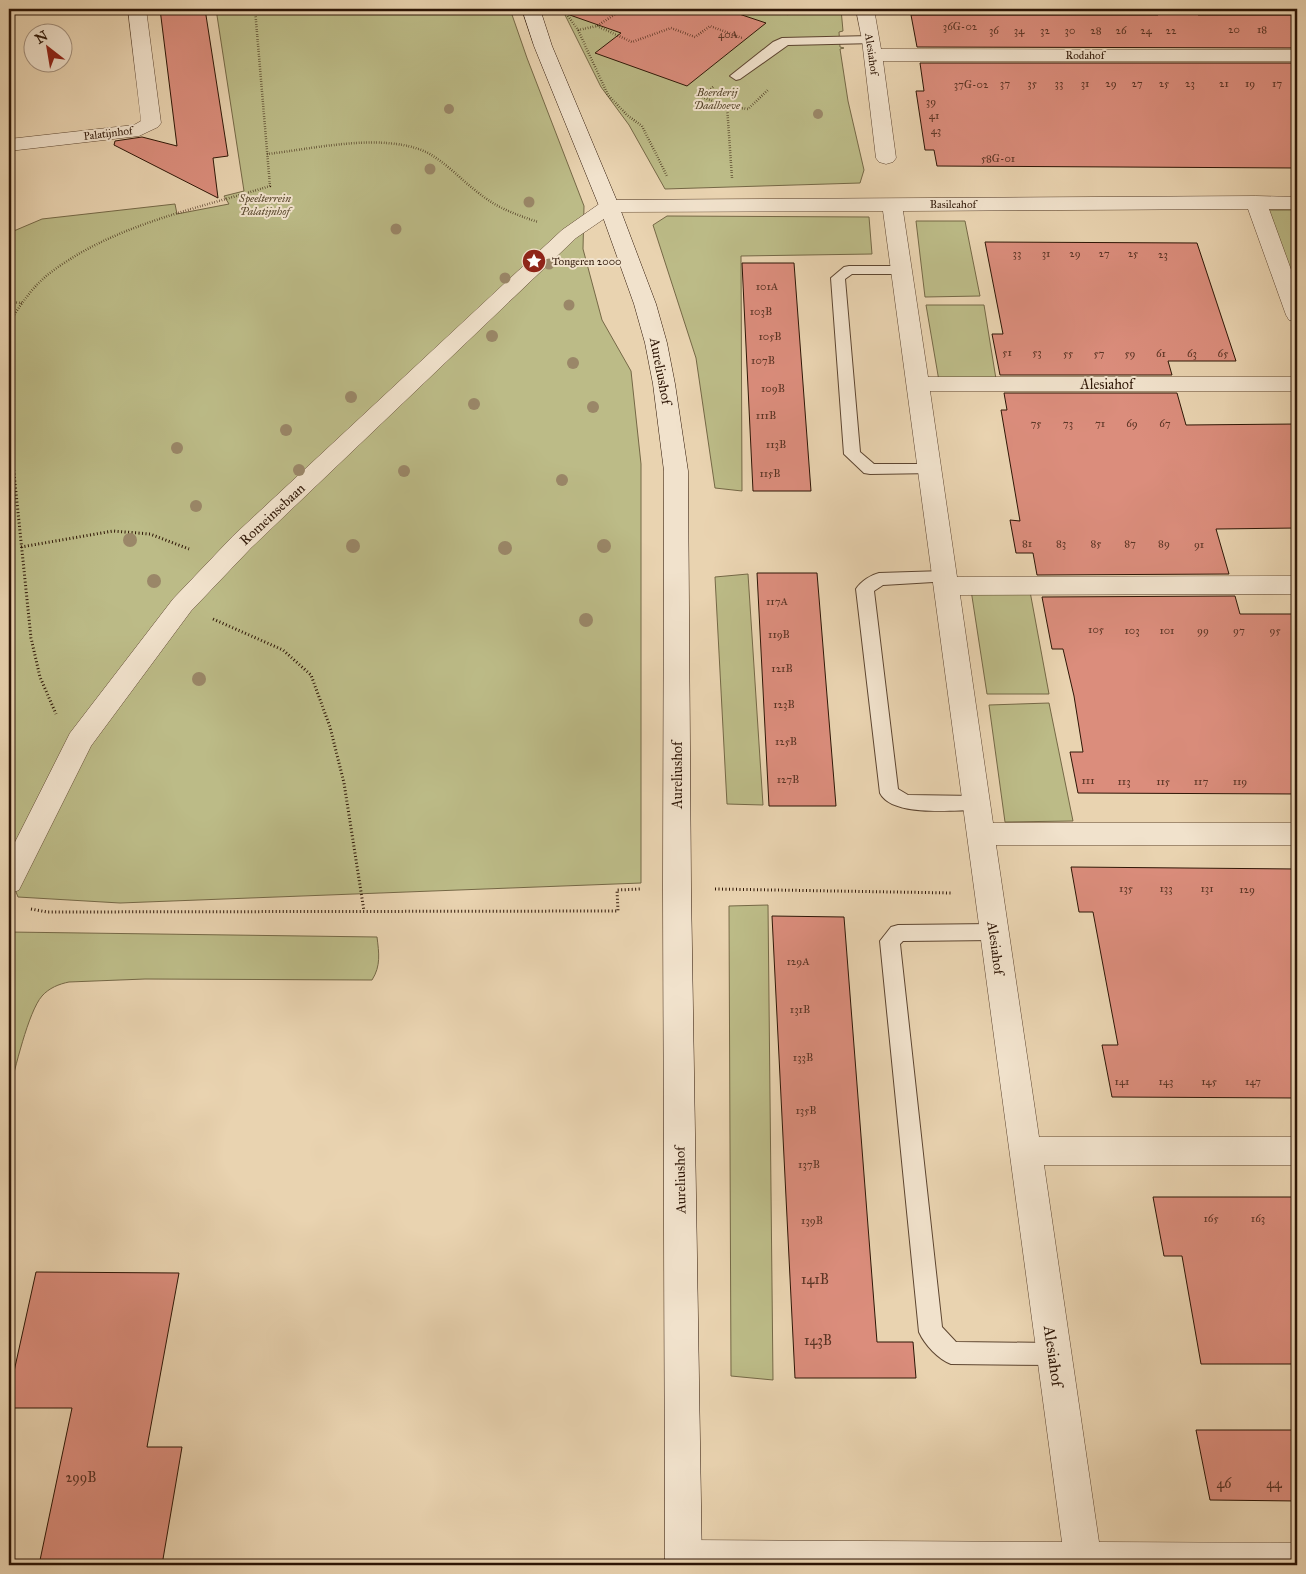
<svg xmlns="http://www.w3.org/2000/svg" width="1306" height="1574" font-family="'IM FELL Great Primer',serif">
	<rect width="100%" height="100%" fill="#e9d3b0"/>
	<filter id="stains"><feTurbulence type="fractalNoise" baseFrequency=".004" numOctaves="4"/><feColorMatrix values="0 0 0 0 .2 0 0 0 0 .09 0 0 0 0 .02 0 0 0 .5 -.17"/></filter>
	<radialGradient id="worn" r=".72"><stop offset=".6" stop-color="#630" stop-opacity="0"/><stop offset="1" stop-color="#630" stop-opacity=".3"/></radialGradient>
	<g fill="#bcbb87" stroke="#756846">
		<polygon points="216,9 510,9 527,58 584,206 583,249 602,320 631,371 641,464 641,883 120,903 18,897 9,874 9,233 42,219 175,204 177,214 229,204 224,196 244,191"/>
		<polygon points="562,9 841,9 843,31 839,32 840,47 844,48 840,49 848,101 864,170 860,183 665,189 629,125 601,87"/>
		<polygon points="1266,210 1297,210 1297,290"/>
		<polygon points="667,216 869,217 872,254 741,256 742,491 715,488 696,358 653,225"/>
		<polygon points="916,221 965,221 980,296 925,297"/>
		<polygon points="926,305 984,305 996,379 939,381"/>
		<polygon points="748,574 763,805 727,804 715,577"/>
		<polygon points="1029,586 1049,694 987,694 971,590"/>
		<polygon points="1049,703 1073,821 1005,822 989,705"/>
		<polygon points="768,905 773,1380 731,1376 729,906"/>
		<path d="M9,932L377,937C379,953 381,966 372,980L145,979L69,982C59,984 49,988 42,996C28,1012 15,1070 9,1092Z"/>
	</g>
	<g fill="#db8d7c" stroke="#2e1606">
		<polygon points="160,9 205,9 228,156 213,158 218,198 114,145 115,141 142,137 177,146"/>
		<polygon points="567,9 724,9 766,23 687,86 595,53 621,33 567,14"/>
		<polygon points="1156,11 1197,11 1198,15 1297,15 1297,48 917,47 911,15 1158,15"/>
		<polygon points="920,63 1297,63 1297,168 937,166 934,150 925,150 916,91 924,91"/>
		<polygon points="985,242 1197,243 1236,361 1168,361 1172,375 1000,375 992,334 1003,334"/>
		<polygon points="742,263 794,263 811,491 753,491"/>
		<polygon points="1004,393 1177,393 1186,425 1297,424 1297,528 1216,529 1229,574 1037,575 1033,553 1016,553 1010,520 1020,521 1001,410 1007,410"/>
		<polygon points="757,573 817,573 836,806 769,806"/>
		<polygon points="1235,596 1240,614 1297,614 1297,794 1078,793 1070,752 1083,752 1074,696 1063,649 1052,649 1042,597"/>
		<polygon points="1071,867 1297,869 1297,1098 1112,1097 1102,1045 1118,1045 1093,912 1079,912"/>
		<polygon points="772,916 844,917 877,1342 913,1342 916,1378 795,1378"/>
		<polygon points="1153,1197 1297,1197 1297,1364 1201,1364 1182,1256 1164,1256"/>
		<polygon points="36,1272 179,1273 147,1447 182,1447 162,1565 39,1565 72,1408 9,1408 9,1394"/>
		<polygon points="1196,1430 1297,1430 1297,1501 1210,1500"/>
	</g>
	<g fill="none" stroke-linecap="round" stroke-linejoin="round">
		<g stroke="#5d4530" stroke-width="2">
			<g id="lane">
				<polygon points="871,36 875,37 877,40 875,43 788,45 740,79 736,80 730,76 773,42 782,38"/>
				<polygon points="849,266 901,266 906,267 908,270 906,273 901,274 852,274 845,279 860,452 874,464 929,464 935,465 937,469 935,473 870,474 864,473 844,454 831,278 844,267"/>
				<path d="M944,571L950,573L952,577L950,581L883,585L874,591L898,789L908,795L976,796L983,798L985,803L983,808L976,810C952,810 892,817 880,793L856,589C861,581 871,575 879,573Z"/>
				<path d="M994,924L1001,926L1004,932L1001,938L994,940L903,941L900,944L942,1327L956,1342L1054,1343L1062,1346L1066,1354L1062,1362L1054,1365L951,1364C938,1359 925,1345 919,1332L880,941L891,927L898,925Z"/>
			</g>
		</g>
		<g stroke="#5d4530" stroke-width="1">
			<g id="street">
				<polygon points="128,9 146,9 161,123 158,127 139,136 9,151 9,139 134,125 141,121"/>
				<polygon points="856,9 874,9 881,49 1297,50 1297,61 883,61 896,158 893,162 886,164 879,162 876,158 862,40"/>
				<polygon points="1256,196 1297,197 1297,209 1269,209 1297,286 1297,322 1289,320 1286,315 1248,209 903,211 928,377 1297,377 1297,391 930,391 957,577 1297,576 1297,594 960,595 993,823 1297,823 1297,845 996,845 1039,1137 1297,1137 1297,1165 1044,1165 1099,1542 1297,1543 1297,1565 668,1565 665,1559 671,1546 684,1540 1062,1542 883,211 614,212 576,238 251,548 191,611 91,746 19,890 9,894 9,854 70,733 173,599 233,536 562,230 602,202 609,200"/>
			</g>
		</g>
		<g stroke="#2e1606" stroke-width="1">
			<polygon id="secondary" points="522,9 540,9 552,46 619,206 656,304 667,343 675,384 688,471 691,888 702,1565 665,1565 663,888 664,471 653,384 645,343 634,304 599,206 534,46"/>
		</g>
		<g stroke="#2e1606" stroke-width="2.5" stroke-dasharray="0.5 2" stroke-linecap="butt">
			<polyline points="782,9 789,15"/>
			<polyline points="568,16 578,30 608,95 627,115 642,126 667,176"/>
			<polyline points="597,26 632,42 671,28 695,37 710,26 742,38"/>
			<polyline points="578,30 597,26 623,9"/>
			<polyline points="713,87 702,97 727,106"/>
			<path d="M267,154C313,149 382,132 426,152C446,162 462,181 480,194C497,208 517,215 538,222"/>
			<polyline points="732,178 727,106 748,109 769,89"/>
			<polyline points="9,302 22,303"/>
			<path d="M9,323C20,305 33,286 50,273C113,225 196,209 270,186L255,9"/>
		</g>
		<g stroke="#2e1606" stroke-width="3" stroke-dasharray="1 2.5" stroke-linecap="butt">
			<polyline points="9,425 31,638 40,677 56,714"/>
			<polyline points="21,547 113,531 150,534 189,549"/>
			<polyline points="213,619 283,650 311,675 330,727 344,783 364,911"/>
			<polyline points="715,889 953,893"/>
			<polyline points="31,909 47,912 618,911 617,890 641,889"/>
		</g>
		<use href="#lane" fill="#f1e2cc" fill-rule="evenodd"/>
		<use href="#street" fill="#f1e2cc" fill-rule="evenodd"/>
		<use href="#secondary" fill="#f1e2cc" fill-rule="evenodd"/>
	</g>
	<g fill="#9a8768">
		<circle cx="449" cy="109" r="5"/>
		<circle cx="818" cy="114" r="5"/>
		<circle cx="430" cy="169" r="5.5"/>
		<circle cx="529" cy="202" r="5.5"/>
		<circle cx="396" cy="229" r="5.5"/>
		<circle cx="549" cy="264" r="5.5"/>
		<circle cx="505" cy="278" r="5.5"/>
		<circle cx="569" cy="305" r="5.5"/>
		<circle cx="492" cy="336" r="6"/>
		<circle cx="573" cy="363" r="6"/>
		<circle cx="351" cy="397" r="6"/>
		<circle cx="474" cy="404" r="6"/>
		<circle cx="593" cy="407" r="6"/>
		<circle cx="286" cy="430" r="6"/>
		<circle cx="177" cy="448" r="6"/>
		<circle cx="299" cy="470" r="6"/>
		<circle cx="404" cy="471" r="6"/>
		<circle cx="562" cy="480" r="6"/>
		<circle cx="196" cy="506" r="6"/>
		<circle cx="130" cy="540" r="7"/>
		<circle cx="353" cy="546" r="7"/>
		<circle cx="604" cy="546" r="7"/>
		<circle cx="505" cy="548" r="7"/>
		<circle cx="154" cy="581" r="7"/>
		<circle cx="586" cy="620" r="7"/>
		<circle cx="199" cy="679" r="7"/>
	</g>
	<defs>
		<g id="sight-disc" transform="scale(1.25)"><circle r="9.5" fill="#8f2418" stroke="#f1e2cc"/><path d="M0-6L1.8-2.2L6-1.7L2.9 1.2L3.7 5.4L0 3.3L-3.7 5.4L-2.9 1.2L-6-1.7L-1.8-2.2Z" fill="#fff"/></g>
	</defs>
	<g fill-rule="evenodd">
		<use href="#sight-disc" x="534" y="261"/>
	</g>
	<g text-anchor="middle" stroke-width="4" stroke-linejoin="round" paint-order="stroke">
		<g font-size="11" fill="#593424">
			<text x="960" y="30">36G-02</text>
			<text x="1234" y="33">20</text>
			<text x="1262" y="33">18</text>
			<text x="994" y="34">36</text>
			<text x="1019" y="34">34</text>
			<text x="1045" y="34">32</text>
			<text x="1070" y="34">30</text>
			<text x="1096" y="34">28</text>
			<text x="1121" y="34">26</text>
			<text x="1146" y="34">24</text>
			<text x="1171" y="34">22</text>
			<text x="728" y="38">40A</text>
			<text x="1005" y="87">37</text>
			<text x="1032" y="87">35</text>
			<text x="1059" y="87">33</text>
			<text x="1085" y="87">31</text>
			<text x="1111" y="87">29</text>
			<text x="1137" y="87">27</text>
			<text x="1164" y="87">25</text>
			<text x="1190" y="87">23</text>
			<text x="1224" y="87">21</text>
			<text x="1250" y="87">19</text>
			<text x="1277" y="87">17</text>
			<text x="971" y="88">37G-02</text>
			<text x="931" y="105">39</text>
			<text x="934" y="119">41</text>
			<text x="936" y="134">43</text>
			<text x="998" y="162">58G-01</text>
			<text x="1017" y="257">33</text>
			<text x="1046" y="257">31</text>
			<text x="1075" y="257">29</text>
			<text x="1104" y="257">27</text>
			<text x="1133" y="257">25</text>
			<text x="1163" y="258">23</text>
			<text x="767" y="290">101A</text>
			<text x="761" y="315">103B</text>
			<text x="770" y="340">105B</text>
			<text x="1007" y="356">51</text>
			<text x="1037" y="356">53</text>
			<text x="1068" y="357">55</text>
			<text x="1099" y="357">57</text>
			<text x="1130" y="357">59</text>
			<text x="1161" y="357">61</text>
			<text x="1192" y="357">63</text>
			<text x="1223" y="357">65</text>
			<text x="763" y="364">107B</text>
			<text x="773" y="392">109B</text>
			<text x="766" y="419">111B</text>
			<text x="1036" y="427">75</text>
			<text x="1068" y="427">73</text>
			<text x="1100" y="427">71</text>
			<text x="1132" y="427">69</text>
			<text x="1165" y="427">67</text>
			<text x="776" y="448">113B</text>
			<text x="770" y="477">115B</text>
			<text x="1027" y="547">81</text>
			<text x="1061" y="547">83</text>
			<text x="1096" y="547">85</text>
			<text x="1130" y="547">87</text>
			<text x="1164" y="547">89</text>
			<text x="1199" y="548">91</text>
			<text x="777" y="605">117A</text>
			<text x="1096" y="633">105</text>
			<text x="1132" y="634">103</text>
			<text x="1167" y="634">101</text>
			<text x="1203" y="634">99</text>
			<text x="1239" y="634">97</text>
			<text x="1275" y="634">95</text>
			<text x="779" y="638">119B</text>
			<text x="782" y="672">121B</text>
			<text x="784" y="708">123B</text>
			<text x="786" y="745">125B</text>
			<text x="788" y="783">127B</text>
			<text x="1088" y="784">111</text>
			<text x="1124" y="785">113</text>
			<text x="1163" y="785">115</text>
			<text x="1201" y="785">117</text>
			<text x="1240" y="785">119</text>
			<text x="1126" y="892">135</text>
			<text x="1166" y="892">133</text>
			<text x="1207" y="892">131</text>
			<text x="1247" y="893">129</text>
			<text x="798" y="965">129A</text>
			<text x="800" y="1013">131B</text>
			<text x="803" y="1061">133B</text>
			<text x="1122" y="1085">141</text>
			<text x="1166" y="1085">143</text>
			<text x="1209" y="1085">145</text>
			<text x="1253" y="1085">147</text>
			<text x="806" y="1114">135B</text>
			<text x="809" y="1168">137B</text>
			<text x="1211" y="1222">165</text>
			<text x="1258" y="1222">163</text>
			<text x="812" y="1224">139B</text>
		</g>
		<g font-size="11" fill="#2e1606" stroke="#f1e2cc">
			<text transform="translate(872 54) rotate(82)" y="4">Alesiahof</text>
			<text x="1085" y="59">Rodahof</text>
			<text transform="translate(108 133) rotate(-7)" y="4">Palatijnhof</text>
			<text x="953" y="208">Basileahof</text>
		</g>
		<g font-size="11" font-style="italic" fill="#59482d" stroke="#f1e2cc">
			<text x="717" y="96">Boerderij<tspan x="717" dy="13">Daalhoeve</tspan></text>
			<text x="265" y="202">Speelterrein<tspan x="265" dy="13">Palatijnhof</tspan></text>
		</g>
		<g font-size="11" fill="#2e1606" stroke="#f1e2cc" text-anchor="start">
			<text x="552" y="265">Tongeren 2000</text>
		</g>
		<g font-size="14" fill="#2e1606" stroke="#f1e2cc">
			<text transform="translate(661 371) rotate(79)" y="5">Aureliushof</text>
			<text x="1107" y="389">Alesiahof</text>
			<text transform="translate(272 514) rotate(-43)" y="5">Romeinsebaan</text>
			<text transform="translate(677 775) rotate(-90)" y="5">Aureliushof</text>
			<text transform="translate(996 948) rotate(82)" y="5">Alesiahof</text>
			<text transform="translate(680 1180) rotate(-91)" y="5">Aureliushof</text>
		</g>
		<g font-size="14" fill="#593424">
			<text x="815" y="1284">141B</text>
			<text x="818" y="1345">143B</text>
			<text x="81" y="1482">299B</text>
			<text x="1224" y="1488">46</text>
			<text x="1274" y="1488">44</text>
		</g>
		<g font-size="16" fill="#2e1606" stroke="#f1e2cc">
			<text transform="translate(1054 1356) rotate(82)" y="6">Alesiahof</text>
		</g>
	</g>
	<rect width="1306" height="1574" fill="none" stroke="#e9d3b0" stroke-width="30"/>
	<rect x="10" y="10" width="1286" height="1554" fill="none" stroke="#2e1606" stroke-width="2.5"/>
	<rect x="15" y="15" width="1276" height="1544" fill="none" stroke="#2e1606"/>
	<g transform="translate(48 48) rotate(329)"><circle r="24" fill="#f1e2cc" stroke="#a3907d"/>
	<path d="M0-4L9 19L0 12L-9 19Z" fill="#8f2418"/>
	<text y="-8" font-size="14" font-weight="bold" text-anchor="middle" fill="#2e1606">N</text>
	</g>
	<rect width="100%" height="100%" filter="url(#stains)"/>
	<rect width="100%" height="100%" fill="url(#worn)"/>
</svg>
